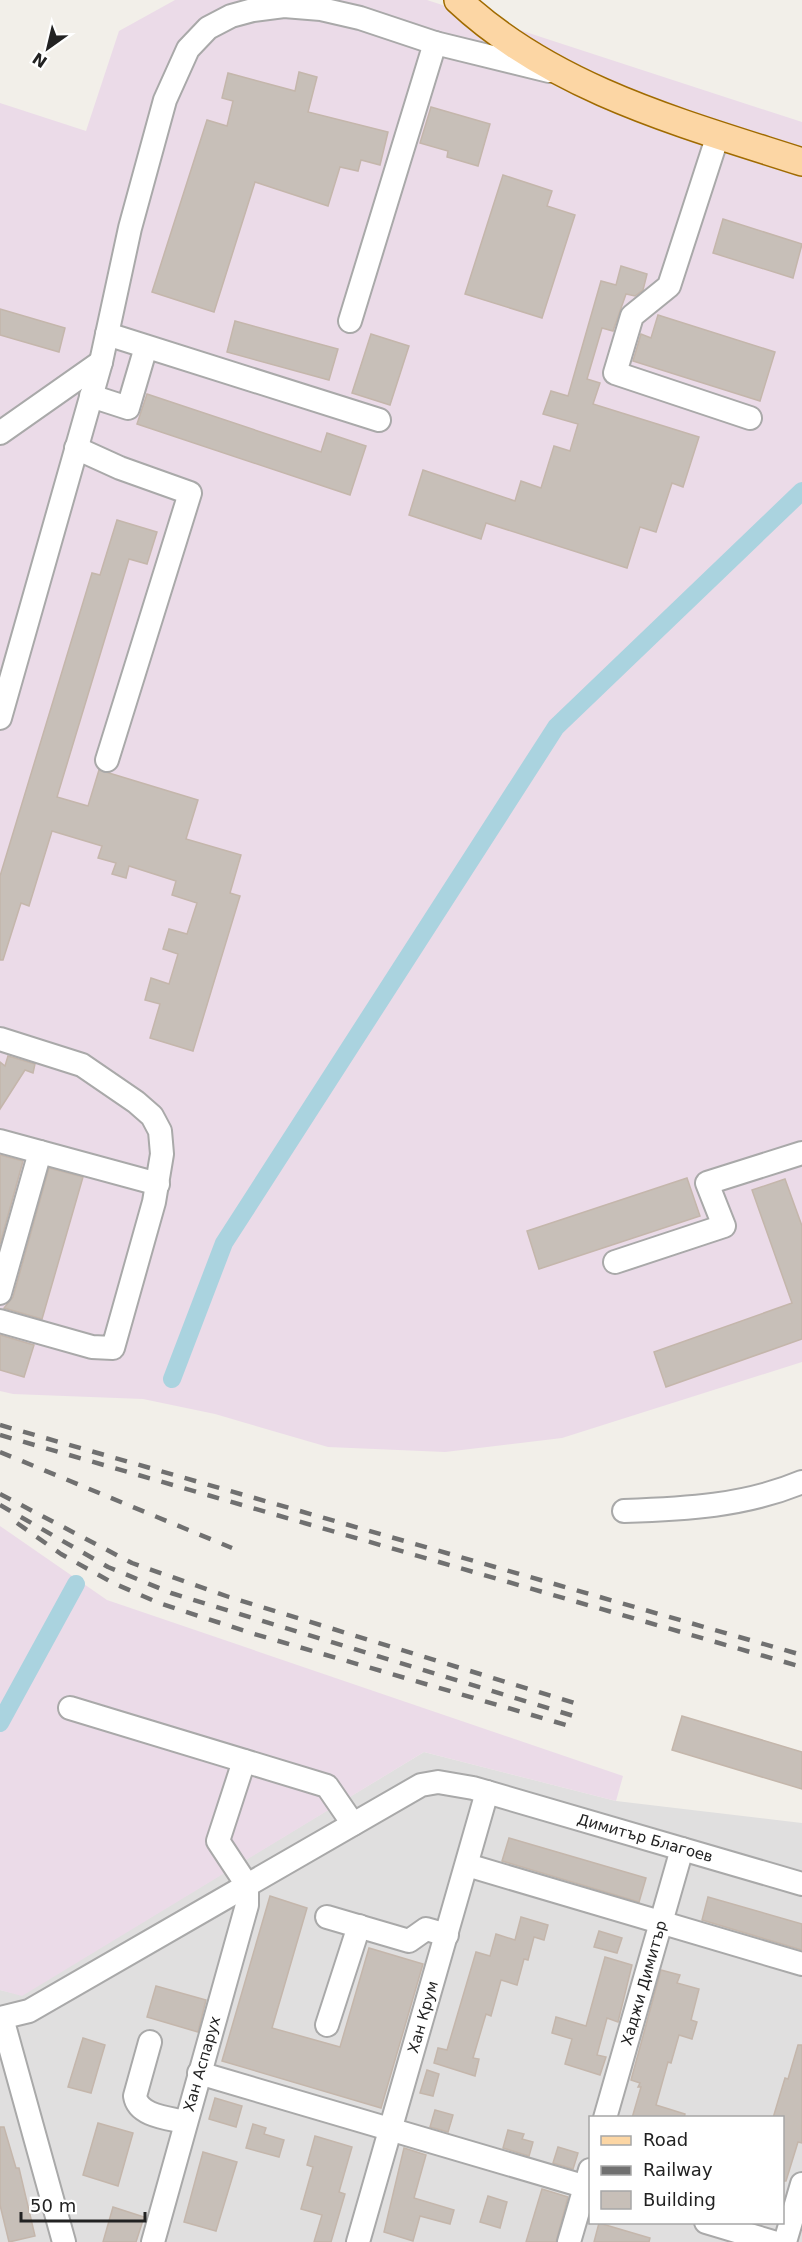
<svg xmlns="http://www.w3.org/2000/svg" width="802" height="2242" font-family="'DejaVu Sans',sans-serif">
	<rect width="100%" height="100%" fill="#f2efe9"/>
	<path fill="#e0dfdf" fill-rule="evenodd" d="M424,1752L616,1801L802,1823V2242H0V1990L22,1995ZM590,2118H782V2222H590Z"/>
	<g fill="#ebdbe8">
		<polygon points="175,0 427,0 802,122 802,1362 562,1438 445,1452 328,1447 215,1414 143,1399 13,1394 0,1391 0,103 86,131 119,31"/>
		<polygon points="0,1526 107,1600 623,1776 616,1801 424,1752 22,1996 0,1990"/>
	</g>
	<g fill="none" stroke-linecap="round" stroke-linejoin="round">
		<g stroke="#aad3df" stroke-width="18">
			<polyline points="172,1379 224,1243 556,727 802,491"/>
			<polyline points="0,1723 76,1584"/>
		</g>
	</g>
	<g fill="#c7bfb8" stroke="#c4b6ab" stroke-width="1.5">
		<polygon points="299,72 317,77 308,112 388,132 380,165 361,160 358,171 340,167 328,206 255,182 214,312 152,292 207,120 227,126 233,101 222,98 228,73 295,91"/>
		<polygon points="431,107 490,124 478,166 447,157 448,151 420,143"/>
		<polygon points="503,175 552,191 547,206 575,215 542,318 465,294"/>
		<polygon points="723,219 802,244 793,278 713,253"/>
		<polygon points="621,266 647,274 643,290 635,296 626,294 613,331 602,328 587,379 600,383 593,404 699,437 683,487 672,483 656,532 640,527 627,568 486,523 481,539 409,515 423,470 515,501 521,481 541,488 554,446 570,451 578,424 543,414 551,391 568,396 601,281 616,285"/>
		<polygon points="0,309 65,328 59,352 0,335"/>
		<polygon points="658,315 775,352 760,401 633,361 641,334 651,338"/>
		<polygon points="235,321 338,349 329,380 227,352"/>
		<polygon points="371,334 409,346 390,405 352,393"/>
		<polygon points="147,394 321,452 327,433 366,446 350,495 137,424"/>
		<polygon points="117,520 157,532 147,564 129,559 57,797 88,806 99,770 198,800 186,839 241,855 230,893 240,896 193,1051 150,1038 160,1004 145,1000 151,978 169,984 178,954 163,949 169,929 187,934 197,903 172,895 176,881 129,866 126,878 112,874 116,863 98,858 102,846 52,831 29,906 21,903 3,960 0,960 0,876 92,573 100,575"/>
		<polygon points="8,1056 35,1064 33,1073 25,1070 0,1109 0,1062 5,1066"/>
		<polygon points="0,1155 23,1161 0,1244"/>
		<polygon points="49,1168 83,1177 42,1319 4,1308 13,1297"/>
		<polygon points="687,1178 700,1216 539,1269 527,1231"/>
		<polygon points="785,1179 802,1226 802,1339 666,1387 654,1352 792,1303 752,1190"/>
		<polygon points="0,1335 34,1345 24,1377 0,1370"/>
		<polygon points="682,1716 802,1752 802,1789 672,1750"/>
		<polygon points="509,1838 646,1878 639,1902 502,1861"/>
		<polygon points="270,1896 307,1908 272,2028 340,2047 369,1948 423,1964 381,2108 222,2061"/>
		<polygon points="708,1897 802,1924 802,1950 702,1920"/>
		<polygon points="521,1917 548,1925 544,1940 534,1937 528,1960 524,1959 517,1985 501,1980 491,2016 486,2014 473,2058 479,2059 475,2076 434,2063 438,2048 447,2050 476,1952 490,1956 496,1934 515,1940"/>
		<polygon points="599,1931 622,1938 617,1953 594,1947"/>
		<polygon points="605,1957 632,1965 618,2022 607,2018 597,2055 606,2057 600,2075 565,2064 572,2039 552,2033 556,2017 586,2026"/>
		<polygon points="661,1970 680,1975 677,1983 699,1989 691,2020 697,2022 692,2039 679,2035 671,2063 668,2062 656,2105 685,2114 684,2118 632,2118 641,2087 638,2087 640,2083 631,2080"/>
		<polygon points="156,1986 206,2000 198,2032 147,2017"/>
		<polygon points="83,2038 105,2045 91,2093 68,2087"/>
		<polygon points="798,2045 802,2045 802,2143 798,2142 786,2181 783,2181 783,2118 773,2118 785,2078 788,2079"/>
		<polygon points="427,2070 439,2074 433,2096 420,2093"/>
		<polygon points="215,2098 242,2106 236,2127 209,2119"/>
		<polygon points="435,2110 453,2115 448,2132 430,2127"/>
		<polygon points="98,2123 133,2133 118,2186 83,2175"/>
		<polygon points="253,2124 266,2128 264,2134 284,2140 279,2157 246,2148"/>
		<polygon points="0,2127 4,2127 16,2168 19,2168 35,2236 9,2242 0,2205"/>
		<polygon points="508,2130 524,2134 522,2139 533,2142 529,2156 503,2148"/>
		<polygon points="315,2136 352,2147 339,2192 345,2194 331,2242 314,2242 322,2215 301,2209 313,2167 307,2165"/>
		<polygon points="558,2147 578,2153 573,2169 553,2163"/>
		<polygon points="404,2148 426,2155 414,2198 454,2210 450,2224 420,2216 413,2241 384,2232"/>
		<polygon points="203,2152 237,2162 216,2231 184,2222"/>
		<polygon points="542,2189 568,2197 556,2242 526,2242"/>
		<polygon points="488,2196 507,2202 500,2228 480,2222"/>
		<polygon points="113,2207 144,2217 136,2242 103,2242"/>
		<polygon points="599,2223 650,2238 649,2242 594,2242"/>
	</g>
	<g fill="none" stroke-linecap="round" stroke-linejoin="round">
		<g stroke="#a9a9a9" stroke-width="26">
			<g id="minor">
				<polyline points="718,135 669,286 632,316 615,373 750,418"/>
				<polyline points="350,321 435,43"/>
				<polyline points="107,334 379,420"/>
				<polyline points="91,396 128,408 146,347"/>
				<polyline points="0,433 101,362"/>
				<polyline points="76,448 120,468 190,493 107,760"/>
				<polyline points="0,718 101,362 130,228 165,100 188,49 208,28 231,16 253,10 284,6 321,9 360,18 435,43 549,71"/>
				<polyline points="0,1039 82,1065 136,1102 152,1116 160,1131 162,1154 154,1202 113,1348 92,1347 0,1321"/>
				<polyline points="0,1141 158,1184"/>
				<polyline points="615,1262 724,1226 707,1183 802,1153"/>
				<polyline points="0,1293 40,1152"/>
				<path d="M624,1511C685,1509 745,1506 802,1482"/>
				<polyline points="70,1708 327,1786 353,1824"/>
				<polyline points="467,1865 802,1964"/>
				<polyline points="327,1917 409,1941 426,1929 447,1935"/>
				<polyline points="0,2018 29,2011 421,1785 438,1782 473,1788 802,1884"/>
				<polyline points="2,2018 64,2242"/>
				<polyline points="327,2025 359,1926"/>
				<path d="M150,2042L135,2096C138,2116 168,2118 185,2122"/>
				<polyline points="199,2073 590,2188"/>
				<polyline points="605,2118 682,1849"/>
				<polyline points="706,2222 773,2242"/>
				<polyline points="153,2242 247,1905 247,1885 218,1841 244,1761"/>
				<polyline points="358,2242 487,1792"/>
				<polyline points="569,2242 590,2170"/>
				<polyline points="785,2242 802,2184"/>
			</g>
		</g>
		<g stroke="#a06b00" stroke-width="30">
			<path id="major" d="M458,0C553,89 681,123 802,162"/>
		</g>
		<use href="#minor" stroke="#fff" stroke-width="22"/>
		<use href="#major" stroke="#fcd6a4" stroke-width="27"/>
		<g stroke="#707070" stroke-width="4.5" stroke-dasharray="12 12" stroke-linecap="butt">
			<polyline points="0,1425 802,1655"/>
			<polyline points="0,1435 802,1667"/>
			<polyline points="0,1452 232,1548"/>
			<polyline points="0,1494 132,1563 229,1597 581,1705"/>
			<polyline points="0,1505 108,1567 171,1593 577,1717"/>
			<polyline points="17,1523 61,1554 113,1583 159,1603 251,1633 573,1727"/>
		</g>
	</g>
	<g text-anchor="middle" stroke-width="4.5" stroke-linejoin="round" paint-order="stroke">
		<g font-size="15" fill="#222" stroke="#fff">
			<text transform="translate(645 1838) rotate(16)" y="5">Димитър Благоев</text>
			<text transform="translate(644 1983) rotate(-74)" y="5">Хаджи Димитър</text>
			<text transform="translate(423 2017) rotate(-74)" y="5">Хан Крум</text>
			<text transform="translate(202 2064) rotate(-74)" y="5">Хан Аспарух</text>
		</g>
	</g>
	<rect x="589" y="2116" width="195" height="108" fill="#ffffff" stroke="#a7a7a7" stroke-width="1.5"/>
	<rect x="601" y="2136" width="30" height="9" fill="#fcd6a4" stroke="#a7a7a7" stroke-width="1.5"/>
	<text x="643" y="2146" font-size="18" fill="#222222">Road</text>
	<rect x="601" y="2166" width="30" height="9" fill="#707070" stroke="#a7a7a7" stroke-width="1.5"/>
	<text x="643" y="2176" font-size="18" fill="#222222">Railway</text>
	<rect x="601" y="2191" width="30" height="18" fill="#c7bfb8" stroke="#a7a7a7" stroke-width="1.5"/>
	<text x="643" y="2206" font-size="18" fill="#222222">Building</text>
	<g transform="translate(48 48) rotate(214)" stroke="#ffffff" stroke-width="4.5" paint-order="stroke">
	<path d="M0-4.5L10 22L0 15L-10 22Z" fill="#222222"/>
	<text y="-9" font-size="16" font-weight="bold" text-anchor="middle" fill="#222222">N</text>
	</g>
	<path d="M21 2212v9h124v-9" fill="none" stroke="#222222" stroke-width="3"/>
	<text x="30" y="2212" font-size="18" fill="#222222" stroke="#ffffff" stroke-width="4.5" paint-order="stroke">50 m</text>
</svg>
